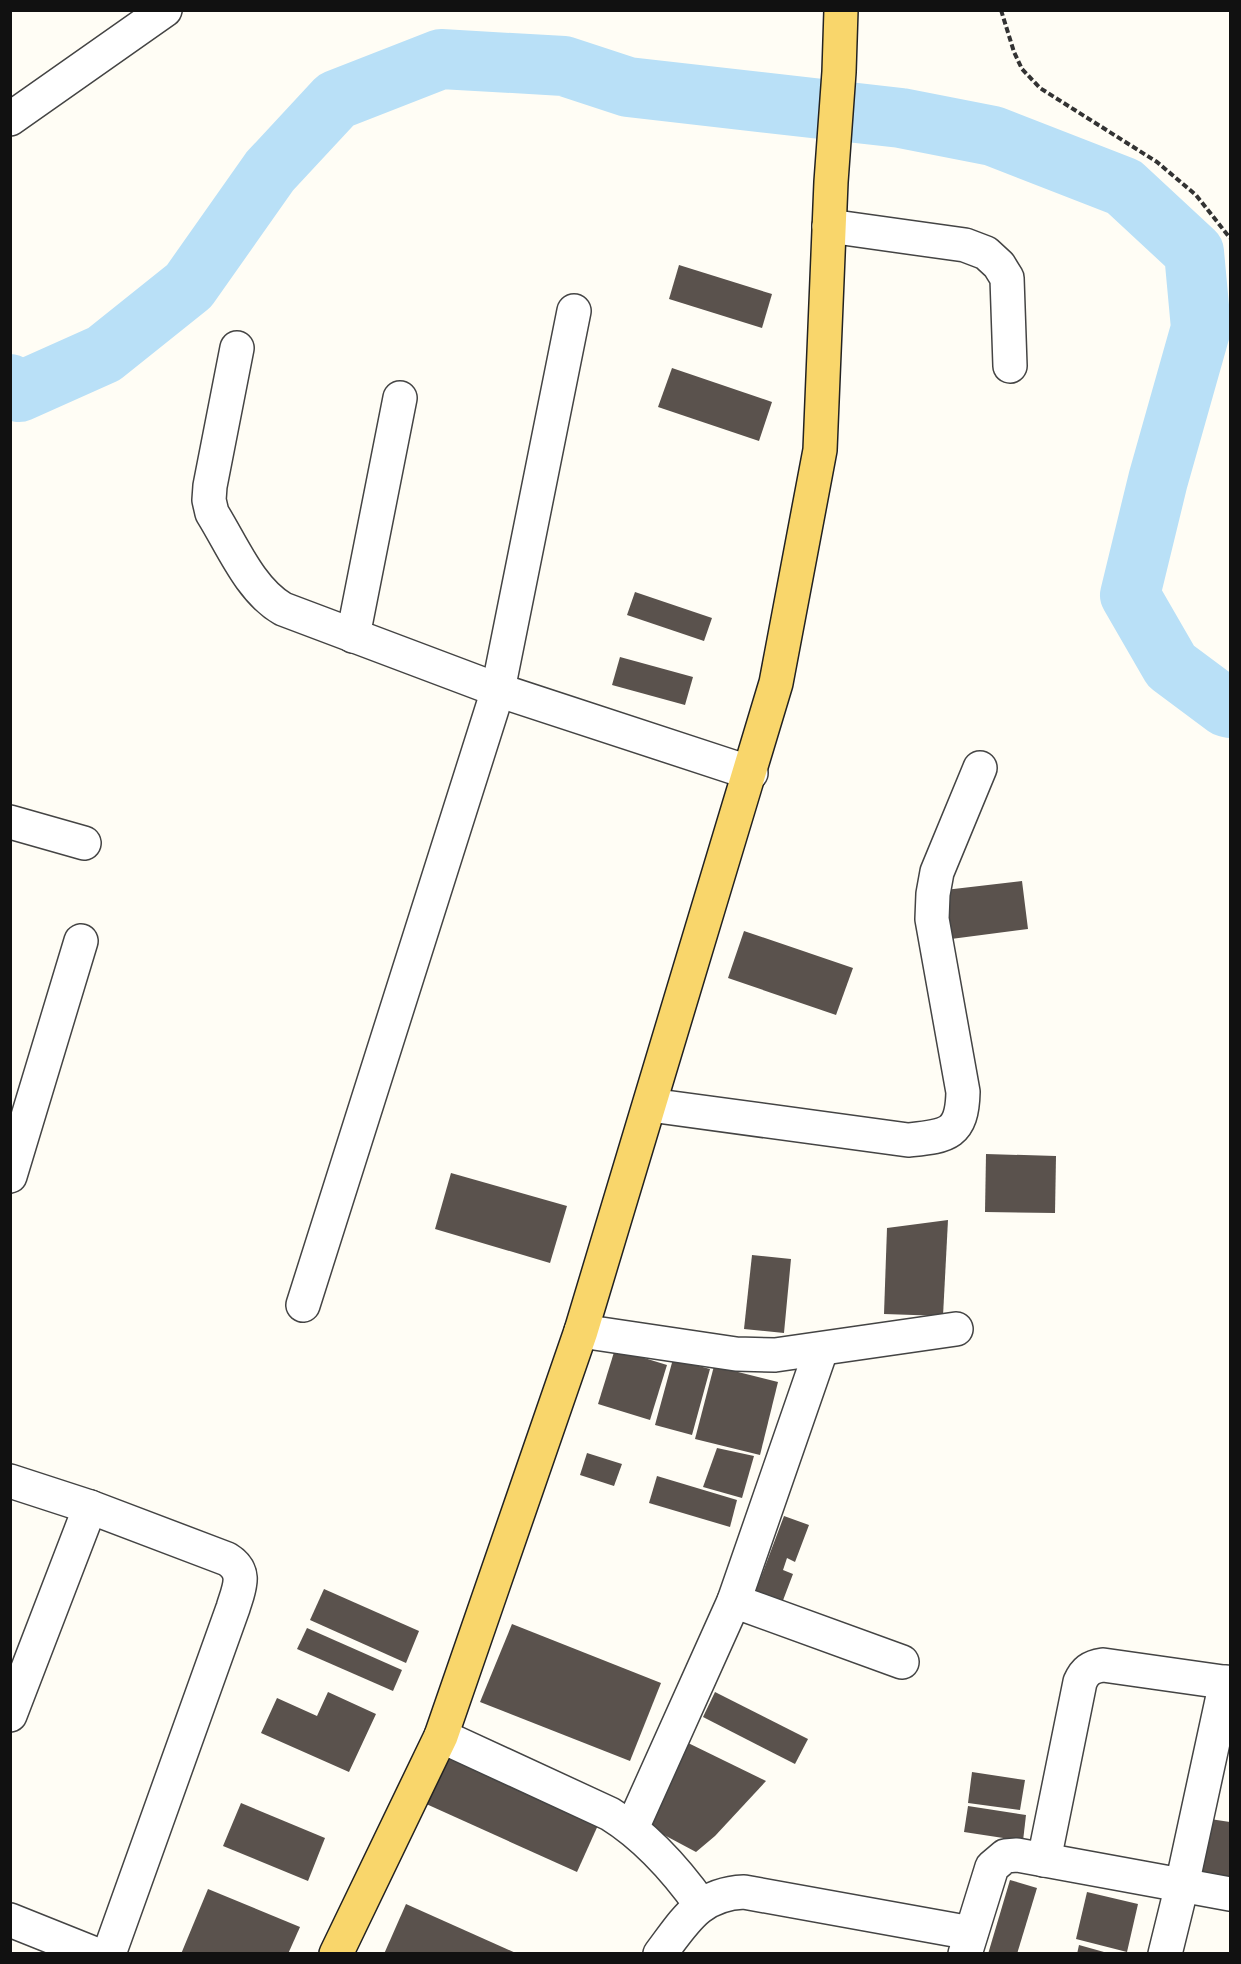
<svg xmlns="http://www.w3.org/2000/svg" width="1241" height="1964" font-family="'Roboto Serif',serif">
	<rect width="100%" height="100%" fill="#fffdf5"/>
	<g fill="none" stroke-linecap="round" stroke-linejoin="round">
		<polyline stroke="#b9e0f7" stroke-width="60" points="10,384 19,392 104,354 189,286 270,171 336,100 441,59 564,66 628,87 901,118 993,136 1124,187 1194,252 1201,328 1158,480 1130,595 1171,666 1226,707 1230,708"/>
	</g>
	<g fill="#5a524d">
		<polygon points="679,265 772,294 762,328 669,299"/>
		<polygon points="672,368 772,402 759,441 658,407"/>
		<polygon points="635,592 712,618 704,641 627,615"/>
		<polygon points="620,657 693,677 685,705 612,685"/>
		<polygon points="1022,881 1028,929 951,939 945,890"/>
		<polygon points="744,931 853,968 836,1015 728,978"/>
		<polygon points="986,1154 1056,1156 1055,1213 985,1212"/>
		<polygon points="451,1173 567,1206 550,1263 435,1229"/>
		<polygon points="948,1220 943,1316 884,1314 887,1228"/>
		<polygon points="752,1255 791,1259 784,1333 744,1329"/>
		<polygon points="615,1349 667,1365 650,1420 598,1404"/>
		<polygon points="673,1359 710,1369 692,1435 655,1425"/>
		<polygon points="714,1366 778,1382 760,1455 695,1439"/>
		<polygon points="717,1448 754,1456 742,1498 703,1487"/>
		<polygon points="587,1453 622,1464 614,1486 580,1475"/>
		<polygon points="657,1476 737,1500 730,1527 649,1503"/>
		<polygon points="784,1516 809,1525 795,1562 787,1558 783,1570 793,1574 782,1603 755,1593"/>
		<polygon points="324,1589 419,1631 406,1663 310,1620"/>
		<polygon points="512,1624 661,1683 630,1761 480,1702"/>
		<polygon points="307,1628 402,1670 393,1691 297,1649"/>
		<polygon points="328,1692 376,1714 349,1772 261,1733 277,1698 317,1716"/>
		<polygon points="715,1692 808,1739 795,1764 703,1717"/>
		<polygon points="682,1740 766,1781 715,1836 696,1852 651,1828 652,1807"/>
		<polygon points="446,1754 599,1823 577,1872 424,1803"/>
		<polygon points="972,1772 1025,1780 1020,1810 968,1803"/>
		<polygon points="241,1803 325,1838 308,1881 223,1846"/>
		<polygon points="968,1806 1026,1815 1023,1841 964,1832"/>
		<polygon points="1210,1819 1230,1822 1230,1880 1201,1875"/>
		<polygon points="1010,1880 1037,1888 1017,1954 988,1954"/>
		<polygon points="208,1889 300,1927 288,1954 181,1954"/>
		<polygon points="1087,1892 1138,1904 1127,1952 1076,1939"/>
		<polygon points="406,1904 518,1954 384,1954"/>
		<polygon points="1079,1945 1104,1952 1104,1954 1077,1954"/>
	</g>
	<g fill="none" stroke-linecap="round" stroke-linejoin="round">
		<g stroke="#444" stroke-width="36">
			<g id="minor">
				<polyline points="10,119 165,10"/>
				<polyline points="829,226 965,245 986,253 999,265 1007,278 1010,366"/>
				<path d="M237,348L210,486L209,500L212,513C232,545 250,590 283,609L498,690L751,773"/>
				<polyline points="353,636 400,398"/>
				<polyline points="10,822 84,843"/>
				<path d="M650,1105L908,1140C946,1136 962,1136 963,1092L932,919L933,894L937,872L980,768"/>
				<polyline points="10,1176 81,941"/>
				<polyline points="303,1305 498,690 574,311"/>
				<polyline points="581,1331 736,1354 775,1355 956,1329"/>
				<path d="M10,1481L90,1507L227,1559C248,1572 239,1588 233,1608L109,1954"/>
				<polyline points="734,1601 902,1662"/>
				<polyline points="10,1715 90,1507"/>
				<path d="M441,1736L610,1814C647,1837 676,1870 701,1905"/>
				<polyline points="632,1828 734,1601 821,1350"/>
				<path d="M1044,1860L1080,1682C1085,1671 1090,1667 1103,1665L1230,1683"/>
				<polyline points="10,1920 95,1954"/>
				<path d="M660,1954C685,1921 699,1894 744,1892L971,1933"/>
				<polyline points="965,1954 992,1867 1005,1856 1017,1855 1230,1894"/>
				<polyline points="1165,1954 1182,1885 1226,1682"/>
			</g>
		</g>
		<g stroke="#222" stroke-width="36">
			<polyline id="major" points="336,1954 441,1736 581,1331 776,683 820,450 831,182 839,72 841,10"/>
		</g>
		<polyline stroke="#333" stroke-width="4" stroke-dasharray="6 3" stroke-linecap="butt" points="1001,10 1014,52 1022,69 1040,88 1157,162 1196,195 1230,238"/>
		<use href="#minor" stroke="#fff" stroke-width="33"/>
		<use href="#major" stroke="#f9d66b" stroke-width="33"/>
	</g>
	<rect width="1241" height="1964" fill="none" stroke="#111111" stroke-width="24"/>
</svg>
